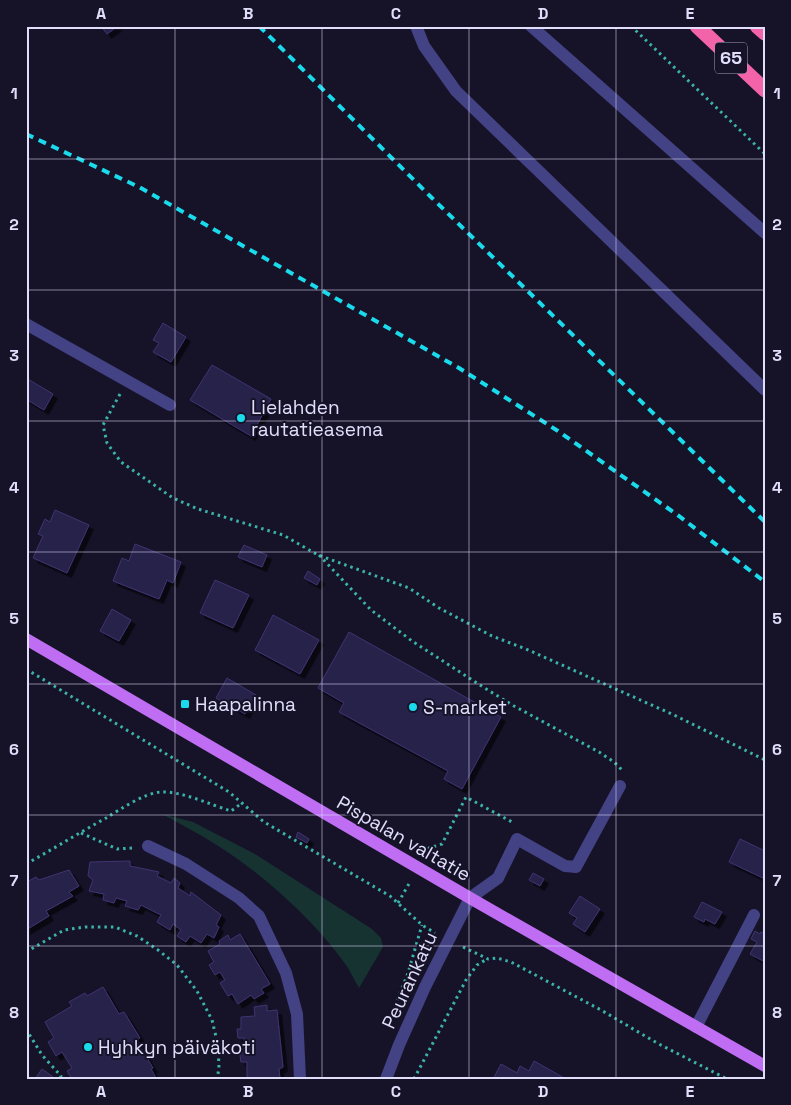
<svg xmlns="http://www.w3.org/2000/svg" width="791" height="1105" font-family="'Space Grotesk',sans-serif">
	<defs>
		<filter id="shadow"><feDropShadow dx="4.5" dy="4.5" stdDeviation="0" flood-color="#0009"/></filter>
	</defs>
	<rect width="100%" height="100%" fill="#161329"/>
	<path fill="#163231" d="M162,814L193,822L255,854L372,929L381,938L383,947L359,988C354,980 351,972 346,965C314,920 262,873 215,844C198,833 180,824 162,814Z"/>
	<g fill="#282048" stroke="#403472" filter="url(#shadow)">
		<polygon points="101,26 118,26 107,34"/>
		<polygon points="163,323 186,337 171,362 153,352 159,343 153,340"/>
		<polygon points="212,365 271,399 251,436 190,400"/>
		<polygon points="26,378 53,394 44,410 26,399"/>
		<polygon points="55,510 89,525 67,573 33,558 43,536 38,534 45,519 50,522"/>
		<polygon points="135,544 181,562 173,583 167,580 159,599 113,581 122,558 129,561"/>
		<polygon points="244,545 267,555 262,567 238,557"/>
		<polygon points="308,571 320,579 317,585 304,578"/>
		<polygon points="215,580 249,595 233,628 200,613"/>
		<polygon points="112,609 131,620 119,641 100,631"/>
		<polygon points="273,615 319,640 300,674 255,650"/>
		<polygon points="349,632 501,717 462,789 444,779 448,771 339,712 344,703 318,688"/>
		<polygon points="227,678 256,695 245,714 216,698"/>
		<polygon points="298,832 309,839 307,843 296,837"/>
		<polygon points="740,839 765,851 765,879 729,862"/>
		<polygon points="130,861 130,866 159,872 157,876 171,883 174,878 180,883 178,888 190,896 191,892 221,915 216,925 219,927 214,938 207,934 201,943 190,936 186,942 177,936 181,930 173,924 170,930 157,922 161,915 141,905 138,910 125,906 127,901 116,898 114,903 103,900 104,894 89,891 93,880 88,876 90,862"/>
		<polygon points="69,870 79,886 69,892 73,896 46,911 49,916 26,930 27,882 36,877 39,880"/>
		<polygon points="533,873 544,879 540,886 529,880"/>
		<polygon points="580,896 600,909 585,932 573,924 577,918 569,913"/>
		<polygon points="702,902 722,912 715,924 705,919 704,922 694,917"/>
		<polygon points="755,931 760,934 761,932 765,933 765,962 750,954 757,942 751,939"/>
		<polygon points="240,934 270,984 261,989 264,993 254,999 251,995 238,1004 232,994 228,996 220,983 225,980 220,972 215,975 209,965 214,962 208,951 220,944 219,941 228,935 230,940"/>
		<polygon points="103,987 119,1014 124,1012 140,1038 136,1040 153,1068 151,1069 156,1078 154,1079 72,1079 67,1071 72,1068 62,1052 56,1056 48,1042 54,1038 45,1022 72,1006 69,1002 85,993 87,996"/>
		<polygon points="267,1005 267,1011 277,1010 283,1067 279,1069 280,1079 247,1079 247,1062 241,1062 239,1049 245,1049 244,1038 238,1038 237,1029 241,1029 241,1017 255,1016 254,1007"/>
		<polygon points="534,1061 566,1079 493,1079 501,1064 517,1073 520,1066 529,1071"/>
		<polygon points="42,1069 53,1077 51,1079 35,1079"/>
	</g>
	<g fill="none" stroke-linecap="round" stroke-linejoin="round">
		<g stroke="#3bb3a9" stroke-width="3" stroke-dasharray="2.5 4" stroke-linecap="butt">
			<polyline points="631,26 765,154"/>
			<polyline points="120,394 103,425 107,443 121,462 173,498 198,509 283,535 318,555 409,588 439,608 492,636 526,649 674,715 765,760"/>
			<polyline points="319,555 371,610 412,641 483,687 514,706 599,752 614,762 622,770"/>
			<polyline points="26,669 229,792 264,822 390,896 422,925 435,933"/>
			<polyline points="81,833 117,849 132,848"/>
			<polyline points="425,855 429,848 442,844 466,797 512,822"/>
			<path d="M26,864C53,849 79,833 106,818C121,809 144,793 161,792C182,791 211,805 231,811L242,803"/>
			<polyline points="398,903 410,882"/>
			<polyline points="463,947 488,959 497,958 511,962 601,1010 657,1043 727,1079"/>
			<polyline points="26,952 64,930 85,927 115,927 137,936 158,950 177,965 197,991 212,1020 218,1045 219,1068 217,1079"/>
			<polyline points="390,1018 408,973 422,925"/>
			<polyline points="26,1029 42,1055 61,1076 60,1079"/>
			<polyline points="414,1079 466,980 477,965 487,959"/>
		</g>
		<g stroke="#434284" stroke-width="12">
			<polyline points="416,26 424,46 456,91 765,390"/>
			<polyline points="531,26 765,233"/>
			<polyline points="26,324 170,405"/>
			<polyline points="148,846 186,864 239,898 259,916 286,973 297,1014 300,1079"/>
			<polyline points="696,1027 754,915"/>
			<polyline points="386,1079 399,1045 425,987 470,898 498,878 517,839 565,866 576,867 620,786"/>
		</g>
		<polyline stroke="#bf6ef3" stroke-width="12" points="26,639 470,898 765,1066"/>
		<g stroke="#f263aa" stroke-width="15">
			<polyline points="697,26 765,90"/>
			<polyline points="757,26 765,33"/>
		</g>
		<g stroke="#19dbec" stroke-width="4" stroke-dasharray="8 6" stroke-linecap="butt">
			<polyline points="259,26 431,197 765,522"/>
			<polyline points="26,134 139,187 459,368 558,431 679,516 765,582"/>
		</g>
	</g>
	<path fill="none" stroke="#e1defc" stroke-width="1" stroke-opacity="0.55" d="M175,26V1079M322,26V1079M469,26V1079M616,26V1079M26,159H765M26,290H765M26,421H765M26,552H765M26,684H765M26,815H765M26,946H765"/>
	<g fill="#19dbec" stroke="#161329" stroke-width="2">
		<circle cx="241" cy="418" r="5"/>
		<rect x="180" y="699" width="10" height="10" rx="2.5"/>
		<circle cx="413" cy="707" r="5"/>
		<circle cx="88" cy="1047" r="5"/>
	</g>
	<g text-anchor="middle" stroke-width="4" stroke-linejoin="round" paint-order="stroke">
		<rect fill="#161329" stroke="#a4a1bd" stroke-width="1" x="715" y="42.5" width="32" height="31" rx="4"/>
		<g font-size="18" font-weight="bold" fill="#e1defc">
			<text x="731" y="64">65</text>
		</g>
		<g font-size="19" fill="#e1defc" stroke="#161329" text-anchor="start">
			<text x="251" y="414">Lielahden<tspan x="251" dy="22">rautatieasema</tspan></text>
			<text x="195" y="711">Haapalinna</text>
			<text x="423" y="714">S-market</text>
			<text x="98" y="1054">Hyhkyn päiväkoti</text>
		</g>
		<g font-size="19" fill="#e1defc" stroke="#161329">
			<text transform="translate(404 838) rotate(30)" y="7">Pispalan valtatie</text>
			<text transform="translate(409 980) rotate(-65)" y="7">Peurankatu</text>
		</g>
	</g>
	<rect width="791" height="1105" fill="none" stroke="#161329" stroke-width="55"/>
	<rect x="28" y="28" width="736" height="1050" fill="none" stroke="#e1defc" stroke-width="2"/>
	<g font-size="16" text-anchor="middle" font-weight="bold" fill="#e1defc">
		<text x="101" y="19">A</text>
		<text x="248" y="19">B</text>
		<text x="396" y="19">C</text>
		<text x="543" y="19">D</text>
		<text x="690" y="19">E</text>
		<text x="14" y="99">1</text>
		<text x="777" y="99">1</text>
		<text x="14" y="230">2</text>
		<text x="777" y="230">2</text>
		<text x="14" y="361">3</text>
		<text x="777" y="361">3</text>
		<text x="14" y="493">4</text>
		<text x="777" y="493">4</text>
		<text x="14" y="624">5</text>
		<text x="777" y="624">5</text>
		<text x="14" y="755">6</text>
		<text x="777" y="755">6</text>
		<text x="14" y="886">7</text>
		<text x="777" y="886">7</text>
		<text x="14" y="1018">8</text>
		<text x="777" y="1018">8</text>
		<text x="101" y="1097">A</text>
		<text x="248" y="1097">B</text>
		<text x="396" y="1097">C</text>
		<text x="543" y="1097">D</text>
		<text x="690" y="1097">E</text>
	</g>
</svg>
